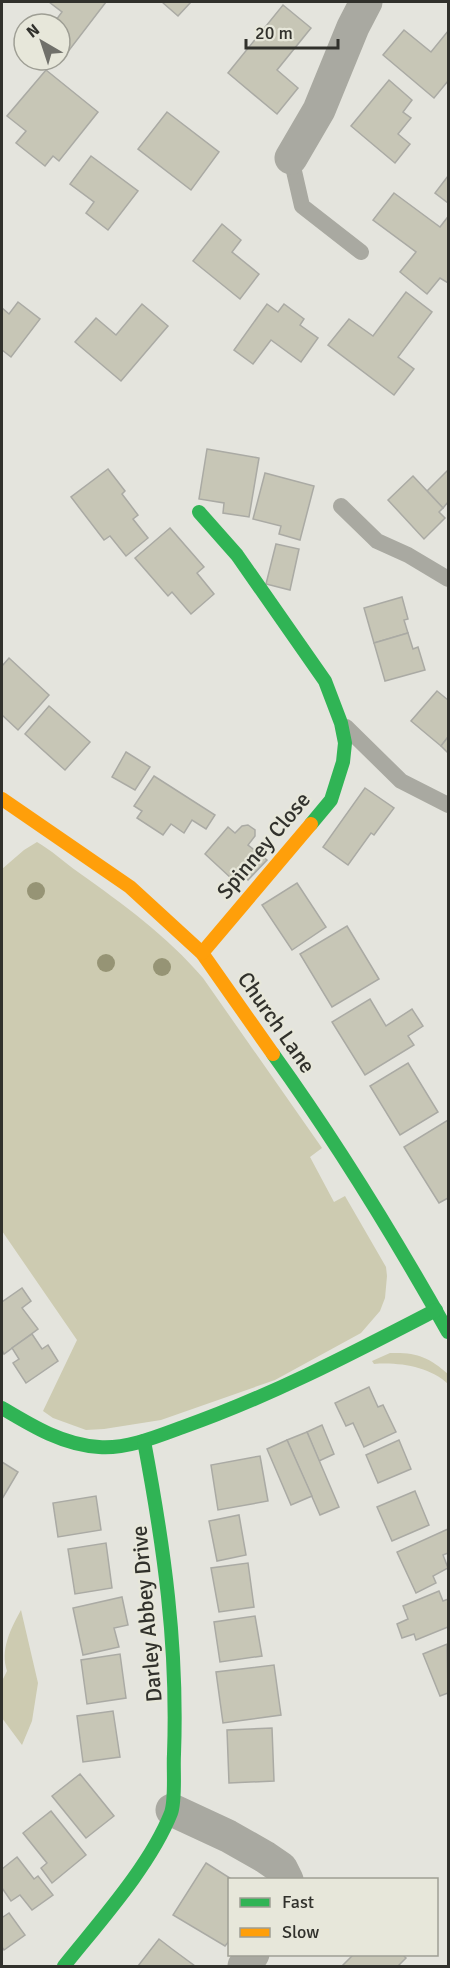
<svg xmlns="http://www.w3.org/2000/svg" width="450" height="1968" font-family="Signika,sans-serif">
	<rect width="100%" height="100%" fill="#e4e4dd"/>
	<g fill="#cdcbb1">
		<path d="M37,842C51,850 64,862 78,872C123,904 167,936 203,978L322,1148L310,1157L334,1202L345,1196L386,1267L387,1276L385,1298L380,1311L361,1333L275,1380L161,1420L104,1429L86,1430L53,1418L43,1411L77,1340L2,1231V869L24,850Z"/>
		<path d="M390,1353C416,1352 429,1357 448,1374V1384C430,1367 400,1362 374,1364L372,1361Z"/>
		<path d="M21,1610L38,1683L32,1721L22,1745L2,1718V1681L7,1671C0,1650 10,1630 21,1610Z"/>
	</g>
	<g fill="#c7c6b6" stroke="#aaaaa4" stroke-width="1.5">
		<polygon points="49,2 106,2 67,53 60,47 60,24 53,24 62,12"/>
		<polygon points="162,2 191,2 178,16"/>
		<polygon points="283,5 311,28 277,70 298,88 277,114 228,73"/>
		<polygon points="404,30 431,52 448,31 448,81 434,98 383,55"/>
		<polygon points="46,70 98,112 59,161 53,156 45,166 16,143 26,131 7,116"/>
		<polygon points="389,80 412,100 403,112 411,118 398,134 410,144 395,163 351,126"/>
		<polygon points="167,112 219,152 191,190 138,149"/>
		<polygon points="91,156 138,191 108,230 86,213 94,202 70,184"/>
		<polygon points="448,176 448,203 435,193"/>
		<polygon points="394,193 440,227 447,218 448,219 448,283 440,278 427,294 400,272 416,252 373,220"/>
		<polygon points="222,224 241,240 232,252 259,274 240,299 193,261"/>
		<polygon points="406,292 432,312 398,357 414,369 394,395 328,345 349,319 373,336"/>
		<polygon points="18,302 40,319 11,357 2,350 2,308 9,314"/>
		<polygon points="142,304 168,326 121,381 75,342 96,318 116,335"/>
		<polygon points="267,304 278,312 284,304 304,319 300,325 318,338 301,362 271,340 253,364 234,350"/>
		<polygon points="207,449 259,458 249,517 223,513 224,503 199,499"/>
		<polygon points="108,469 125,491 122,494 138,515 133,519 148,538 126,556 110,536 104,540 71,497"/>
		<polygon points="448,470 448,502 443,508 427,491"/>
		<polygon points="265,473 314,486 300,540 279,534 281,526 253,519"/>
		<polygon points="413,476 443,508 439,512 445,518 424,539 388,500"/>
		<polygon points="170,528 204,567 197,573 214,594 191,614 172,592 168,596 135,558"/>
		<polygon points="276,544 299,549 290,590 266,584"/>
		<polygon points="402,597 408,619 404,620 408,633 374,643 364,608"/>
		<polygon points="408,633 413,649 418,647 425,670 385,681 374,643"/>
		<polygon points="9,658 49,695 18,730 2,715 2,666"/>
		<polygon points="437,691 448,700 448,737 441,746 411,721"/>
		<polygon points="49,706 90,742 65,770 25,734"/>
		<polygon points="448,737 448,753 441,746"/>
		<polygon points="126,752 150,767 135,790 112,777"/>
		<polygon points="154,776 215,815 206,829 192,820 184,833 171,824 163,835 137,818 142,811 134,806"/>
		<polygon points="365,788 394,808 374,835 371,833 348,865 323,847"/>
		<polygon points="248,825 255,830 255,836 248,845 267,860 248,880 238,872 232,879 205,854 228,827 235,833 242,826"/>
		<polygon points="297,883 326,927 292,950 262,905"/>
		<polygon points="347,926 379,979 332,1007 300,954"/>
		<polygon points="370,999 386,1026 412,1009 423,1026 408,1036 414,1045 365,1075 332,1022"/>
		<polygon points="408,1063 438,1112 400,1135 370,1086"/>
		<polygon points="448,1120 448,1198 439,1203 404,1147"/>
		<polygon points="22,1288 31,1301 22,1308 38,1329 4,1354 2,1350 2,1302"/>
		<polygon points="32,1334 42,1349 48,1345 58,1361 26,1383 13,1363 19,1359 12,1348"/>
		<polygon points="369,1387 378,1407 383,1405 396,1432 364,1447 353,1423 346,1426 335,1403"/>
		<polygon points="322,1425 334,1454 319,1461 307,1432"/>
		<polygon points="307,1432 339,1507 320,1515 287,1440"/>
		<polygon points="287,1440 312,1496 291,1505 267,1449"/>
		<polygon points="399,1440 411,1469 378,1483 366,1455"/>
		<polygon points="260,1456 268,1501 218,1510 211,1465"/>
		<polygon points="2,1462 18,1472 2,1499"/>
		<polygon points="415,1491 429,1525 392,1541 377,1507"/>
		<polygon points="96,1496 101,1530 58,1537 53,1503"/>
		<polygon points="239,1515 246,1555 217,1561 209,1521"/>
		<polygon points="448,1529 448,1553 443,1555 448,1568 433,1576 436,1583 416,1593 397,1552"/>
		<polygon points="106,1543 112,1588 75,1594 68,1549"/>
		<polygon points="248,1563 254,1607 219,1612 211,1568"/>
		<polygon points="439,1591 443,1601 448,1599 448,1627 416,1640 414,1634 402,1638 397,1624 408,1619 403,1606"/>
		<polygon points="122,1597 128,1625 114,1628 119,1647 83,1655 73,1608"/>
		<polygon points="255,1616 262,1656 220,1662 214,1622"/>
		<polygon points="447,1644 448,1693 440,1696 423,1654"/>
		<polygon points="120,1654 126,1698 87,1704 81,1660"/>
		<polygon points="274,1665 281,1715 223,1723 216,1672"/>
		<polygon points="113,1711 120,1757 83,1762 77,1716"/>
		<polygon points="272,1728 274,1781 229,1783 227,1730"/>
		<polygon points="80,1774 114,1816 86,1838 52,1796"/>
		<polygon points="51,1811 86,1855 52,1883 41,1868 47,1863 23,1833"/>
		<polygon points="17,1857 34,1879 38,1876 53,1895 32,1910 20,1895 11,1901 2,1888 2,1869"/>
		<polygon points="206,1863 233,1880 230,1880 230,1940 225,1946 173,1915"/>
		<polygon points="9,1913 25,1935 4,1950 2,1947 2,1915 3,1917"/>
		<polygon points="159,1939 172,1949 195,1966 138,1966"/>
		<polygon points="354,1954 402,1954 406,1958 398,1966 342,1966"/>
	</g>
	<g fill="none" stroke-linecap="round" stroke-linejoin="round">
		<g stroke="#a9a9a1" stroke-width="16">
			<polyline points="291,158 302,206 361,252"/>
			<polyline points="341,506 377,541 408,555 448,579"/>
			<polyline points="346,727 401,781 448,805"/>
		</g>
		<g stroke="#a9a9a1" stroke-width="33">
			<polyline points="291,158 319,110 353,27 366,2"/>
			<polyline points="172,1810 228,1836 265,1857 281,1868 287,1880"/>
			<polyline points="244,1966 253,1954"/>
		</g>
		<g stroke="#30b455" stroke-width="14">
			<polyline points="199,512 237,555 325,681 341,723 345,743 343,762 331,800 311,824"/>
			<path d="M273,1054C337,1143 394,1236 448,1332"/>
			<path d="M2,1408C32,1426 63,1445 99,1447C127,1449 156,1437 183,1427C271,1396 353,1353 436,1310"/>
			<path d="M64,1966C100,1921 150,1866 171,1813C176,1799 173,1770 174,1754C178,1645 164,1547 144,1441"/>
		</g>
		<g stroke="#ff9f0a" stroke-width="14">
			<polyline points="2,799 130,887 202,953 273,1054"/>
			<polyline points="202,953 311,824"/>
		</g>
	</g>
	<g fill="#969475">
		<circle cx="36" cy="891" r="9"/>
		<circle cx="106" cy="963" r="9"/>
		<circle cx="162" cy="967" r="9"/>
	</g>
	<g text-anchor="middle" stroke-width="4.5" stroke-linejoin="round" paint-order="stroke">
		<g font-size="22" fill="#31312c" stroke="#e7e7da">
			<text transform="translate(263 845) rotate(-50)" y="8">Spinney Close</text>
			<text transform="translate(277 1022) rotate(55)" y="8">Church Lane</text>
			<text transform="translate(146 1614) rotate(-95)" y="8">Darley Abbey Drive</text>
		</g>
	</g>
	<rect width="450" height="1968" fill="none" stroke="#31312c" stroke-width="6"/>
	<rect x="228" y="1878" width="210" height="78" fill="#e7e7da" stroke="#9e9e94" stroke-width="1.5"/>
	<rect x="240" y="1898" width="30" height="9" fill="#30b455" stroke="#9e9e94" stroke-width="1.5"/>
	<text x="282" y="1908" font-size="18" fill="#31312c">Fast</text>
	<rect x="240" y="1928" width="30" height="9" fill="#ff9f0a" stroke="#9e9e94" stroke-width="1.5"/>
	<text x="282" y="1938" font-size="18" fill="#31312c">Slow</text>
	<g transform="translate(42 42) rotate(321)"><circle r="28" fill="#e7e7da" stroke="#9e9e94" stroke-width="1.5"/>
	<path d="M0-4.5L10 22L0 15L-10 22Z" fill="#70706a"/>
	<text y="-9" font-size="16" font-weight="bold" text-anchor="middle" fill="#31312c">N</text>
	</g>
	<path d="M246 39v9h92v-9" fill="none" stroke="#31312c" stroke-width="3"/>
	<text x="255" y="39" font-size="18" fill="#31312c" stroke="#e7e7da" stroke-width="4.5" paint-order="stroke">20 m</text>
</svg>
